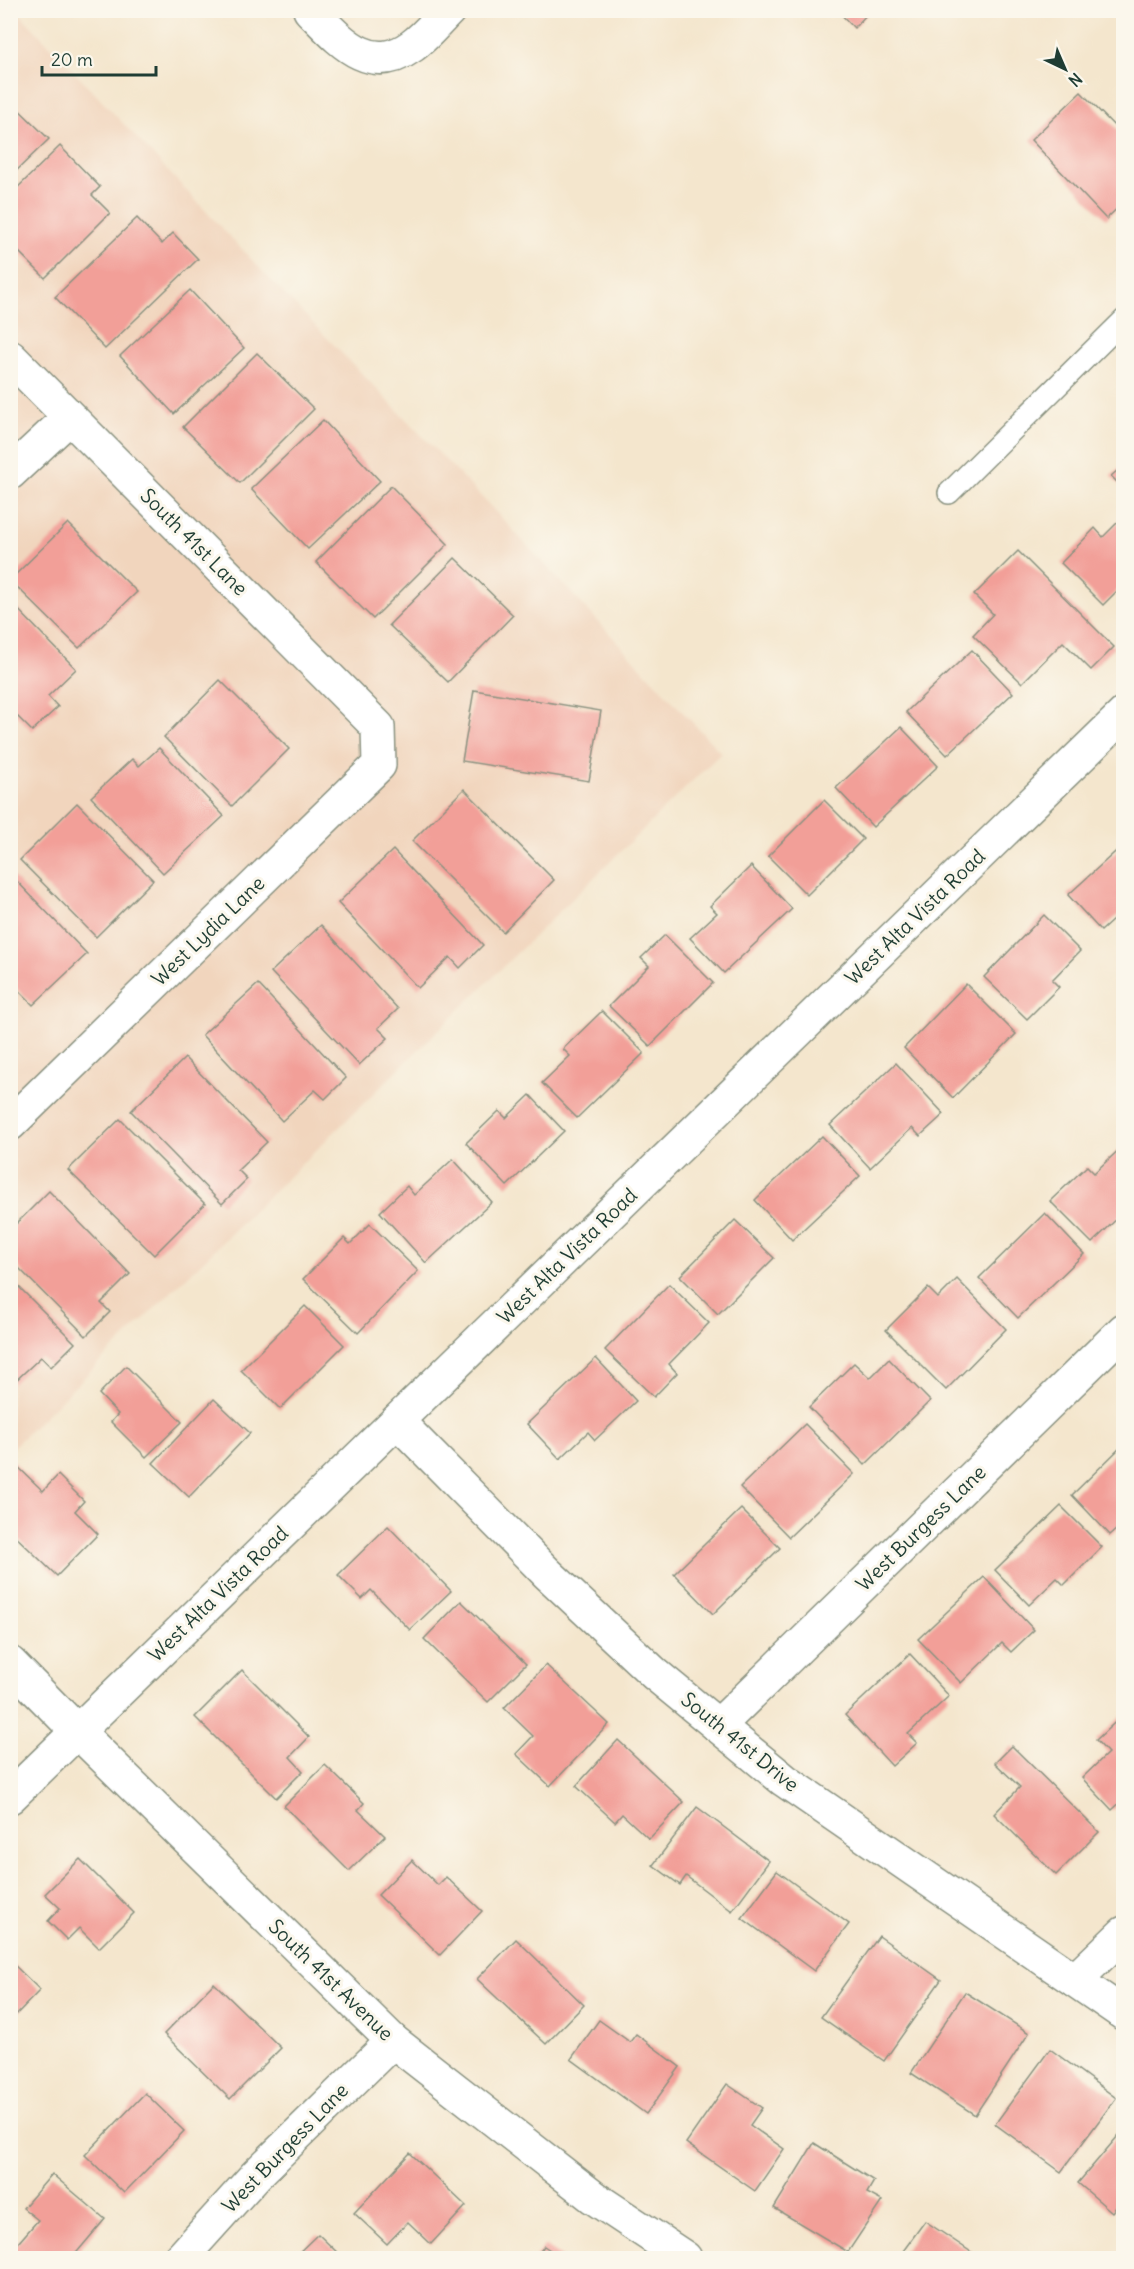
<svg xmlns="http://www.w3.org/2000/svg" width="1134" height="2269" font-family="Delius,sans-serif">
	<rect width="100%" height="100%" fill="#fbf7ec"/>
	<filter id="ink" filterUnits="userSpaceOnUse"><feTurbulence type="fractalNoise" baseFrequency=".0167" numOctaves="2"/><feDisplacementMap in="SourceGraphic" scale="12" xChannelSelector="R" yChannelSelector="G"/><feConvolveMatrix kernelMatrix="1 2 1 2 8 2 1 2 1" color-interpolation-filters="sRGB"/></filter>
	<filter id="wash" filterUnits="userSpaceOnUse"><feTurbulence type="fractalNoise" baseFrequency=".008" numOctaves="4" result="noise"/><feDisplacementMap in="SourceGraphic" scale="24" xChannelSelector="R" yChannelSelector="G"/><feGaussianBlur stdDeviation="1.35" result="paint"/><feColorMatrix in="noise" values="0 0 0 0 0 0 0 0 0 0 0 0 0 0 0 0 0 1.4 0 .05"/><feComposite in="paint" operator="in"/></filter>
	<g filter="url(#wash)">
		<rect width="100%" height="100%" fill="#f4e6cd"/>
		<polygon fill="#f1d5bd" points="16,10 268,277 494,510 721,753 11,1449 10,11"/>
		<g id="blocks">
			<g fill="#f29f98">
				<polygon points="837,10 871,10 854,28"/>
				<polygon points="1081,92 1124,136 1124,202 1106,219 1031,140"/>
				<polygon points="10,101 49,139 10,177"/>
				<polygon points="60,146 100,187 92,195 110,213 45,278 10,243 10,195"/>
				<polygon points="137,218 162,244 173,233 198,259 105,349 55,297"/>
				<polygon points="190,290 244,348 174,414 120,356"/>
				<polygon points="257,353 314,409 240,483 183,427"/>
				<polygon points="323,420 380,481 308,549 251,489"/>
				<polygon points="1124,465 1124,489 1111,476"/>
				<polygon points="391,486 448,544 373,619 316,562"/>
				<polygon points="1124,516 1124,584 1103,605 1061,563 1095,528 1103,537"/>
				<polygon points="68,523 137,592 79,648 10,580"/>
				<polygon points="1018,551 1114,647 1091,670 1063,642 1022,683 973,635 993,614 974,595"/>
				<polygon points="455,558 513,615 448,682 389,625"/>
				<polygon points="10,601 76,669 48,696 58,707 32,731 10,709"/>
				<polygon points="972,650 1013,693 947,755 906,712"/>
				<polygon points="220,680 289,749 232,806 164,737"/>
				<polygon points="474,690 601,711 589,781 462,761"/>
				<polygon points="901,727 938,766 873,827 836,788"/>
				<polygon points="159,748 224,816 163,873 91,797 132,759 139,766"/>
				<polygon points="464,789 554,880 503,932 412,841"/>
				<polygon points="824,800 863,839 807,895 768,856"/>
				<polygon points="77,803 153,880 96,937 20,860"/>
				<polygon points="1124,844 1124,910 1101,931 1068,895"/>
				<polygon points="393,850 483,945 460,968 450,957 418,988 338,903"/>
				<polygon points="751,866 792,909 724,973 690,938 717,913 710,906"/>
				<polygon points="10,874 87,954 33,1005 10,982"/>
				<polygon points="1044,915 1080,951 1052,980 1059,987 1027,1019 984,977"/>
				<polygon points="321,925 398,1009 378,1028 388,1038 359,1065 271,972"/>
				<polygon points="665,935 713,983 650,1046 609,1006 649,966 641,958"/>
				<polygon points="258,984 346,1078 325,1099 315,1090 282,1121 202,1035"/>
				<polygon points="966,984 1016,1034 953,1098 904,1048"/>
				<polygon points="602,1011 644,1053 577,1118 542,1083 570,1056 563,1049"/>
				<polygon points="185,1058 267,1142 238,1170 247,1179 222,1204 131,1111"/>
				<polygon points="896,1063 944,1114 920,1136 912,1128 870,1168 830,1125"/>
				<polygon points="530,1095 564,1131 507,1186 466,1143 499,1111 506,1118"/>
				<polygon points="120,1119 205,1204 154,1255 68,1170"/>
				<polygon points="822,1136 860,1176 792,1240 755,1200"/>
				<polygon points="1124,1145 1124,1212 1092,1243 1050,1201 1087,1166 1094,1173"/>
				<polygon points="453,1159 492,1202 426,1263 380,1212 407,1186 414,1195"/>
				<polygon points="49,1191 130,1274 101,1303 110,1312 86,1336 10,1259 10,1230"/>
				<polygon points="1045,1213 1084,1254 1018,1318 979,1278"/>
				<polygon points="735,1220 774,1258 718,1314 680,1276"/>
				<polygon points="370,1224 418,1271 358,1333 303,1279 344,1238 350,1244"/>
				<polygon points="10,1278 75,1343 51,1367 41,1357 12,1384"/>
				<polygon points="957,1279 1006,1329 946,1390 886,1330 928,1288 938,1298"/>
				<polygon points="669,1284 709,1323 669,1364 677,1373 654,1397 605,1350"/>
				<polygon points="305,1306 344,1345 280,1409 241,1370"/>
				<polygon points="596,1358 636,1401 595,1440 588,1432 560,1459 527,1424"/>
				<polygon points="889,1359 930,1401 865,1465 809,1407 854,1363 870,1378"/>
				<polygon points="126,1366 182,1422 146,1457 111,1422 118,1414 99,1394"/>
				<polygon points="214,1399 250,1433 189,1497 153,1463"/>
				<polygon points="805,1424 854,1474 789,1537 740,1487"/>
				<polygon points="1124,1444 1124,1523 1110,1535 1072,1495"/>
				<polygon points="13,1462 43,1491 58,1475 84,1501 75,1511 98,1534 57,1576 10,1531 10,1465"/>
				<polygon points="1061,1506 1102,1547 1064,1585 1057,1578 1029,1605 995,1570"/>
				<polygon points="741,1509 780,1548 713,1614 674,1574"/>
				<polygon points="388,1526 451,1591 410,1630 371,1590 362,1599 338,1575"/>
				<polygon points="984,1577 1034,1630 1011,1652 1002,1643 961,1683 918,1639"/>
				<polygon points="461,1601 526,1664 488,1702 424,1639"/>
				<polygon points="910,1654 949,1696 908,1734 917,1743 892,1766 845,1715"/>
				<polygon points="546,1665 609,1724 550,1786 516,1754 533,1736 504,1708"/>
				<polygon points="242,1670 309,1737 290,1757 303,1771 276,1798 195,1717"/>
				<polygon points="1124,1714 1124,1799 1112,1810 1082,1778 1108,1753 1096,1740"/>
				<polygon points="618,1740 684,1802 649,1839 622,1814 615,1822 576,1786"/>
				<polygon points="1012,1746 1099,1832 1056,1875 994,1814 1020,1787 995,1763"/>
				<polygon points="325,1765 364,1803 358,1810 385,1836 349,1871 284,1806"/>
				<polygon points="697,1807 769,1861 732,1911 686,1876 680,1885 653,1865"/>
				<polygon points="80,1859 134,1913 99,1948 79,1928 67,1940 48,1921 60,1908 45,1894"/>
				<polygon points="412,1860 438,1885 446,1877 482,1911 440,1955 378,1895"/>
				<polygon points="777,1871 849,1924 814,1971 742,1918"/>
				<polygon points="879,1936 941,1980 884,2061 821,2017"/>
				<polygon points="516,1939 584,2005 546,2044 477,1979"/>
				<polygon points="10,1961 40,1990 10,2021"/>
				<polygon points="214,1983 281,2048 230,2099 164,2034"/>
				<polygon points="965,1992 1029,2033 975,2115 911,2073"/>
				<polygon points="599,2020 630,2042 636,2034 680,2067 646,2114 571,2059"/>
				<polygon points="1050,2049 1116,2098 1061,2172 995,2124"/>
				<polygon points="727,2084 762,2108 750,2125 784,2149 755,2191 686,2143"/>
				<polygon points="145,2093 184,2131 124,2193 85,2155"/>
				<polygon points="1124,2129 1124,2198 1112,2212 1078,2183"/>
				<polygon points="814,2143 874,2181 867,2193 882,2201 848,2252 774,2208"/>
				<polygon points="410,2153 466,2206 431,2244 408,2222 387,2244 354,2213"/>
				<polygon points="52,2174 105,2219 72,2258 22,2258 12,2250 38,2220 23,2208"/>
				<polygon points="925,2221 980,2258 898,2258"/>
				<polygon points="318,2234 343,2258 293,2258"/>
				<polygon points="544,2246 562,2258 535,2258"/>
			</g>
		</g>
	</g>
	<g filter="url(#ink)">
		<use href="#blocks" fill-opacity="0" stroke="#8a9280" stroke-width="1.5"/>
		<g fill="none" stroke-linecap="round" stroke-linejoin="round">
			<g stroke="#8a9280" stroke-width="24">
				<polyline id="lane" points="949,493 1124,320"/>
			</g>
			<g stroke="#8a9280" stroke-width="36">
				<g id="street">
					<path d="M310,10C339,39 369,77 412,46C425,37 437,22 449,10"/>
					<polyline points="10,357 378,727 379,765 10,1124"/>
					<polyline points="10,473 69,418"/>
					<polyline points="397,1421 547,1573 655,1674 784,1780 1124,2014"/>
					<polyline points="10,1663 77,1731 393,2041 593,2197 685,2258"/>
					<polyline points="718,1726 1124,1330"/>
					<polyline points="10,1797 1124,714"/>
					<polyline points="1075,1980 1124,1933"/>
					<polyline points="181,2258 256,2175 393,2041"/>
				</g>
			</g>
			<use href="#lane" stroke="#fff" stroke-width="21"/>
			<use href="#street" stroke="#fff" stroke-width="33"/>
		</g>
	</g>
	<g text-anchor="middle" stroke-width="6" stroke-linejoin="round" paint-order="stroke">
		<g font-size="20" fill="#1f3d34" stroke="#fbf7ec">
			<text transform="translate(194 542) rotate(45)" y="7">South 41st Lane</text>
			<text transform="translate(915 917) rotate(-44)" y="7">West Alta Vista Road</text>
			<text transform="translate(208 931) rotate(-44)" y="7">West Lydia Lane</text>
			<text transform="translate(567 1256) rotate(-44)" y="7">West Alta Vista Road</text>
			<text transform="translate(921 1528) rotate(-44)" y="7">West Burgess Lane</text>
			<text transform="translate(218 1594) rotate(-44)" y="7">West Alta Vista Road</text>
			<text transform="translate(740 1742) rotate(39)" y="7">South 41st Drive</text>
			<text transform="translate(331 1980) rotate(44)" y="7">South 41st Avenue</text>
			<text transform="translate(285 2148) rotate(-46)" y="7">West Burgess Lane</text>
		</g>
	</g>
	<rect width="1134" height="2269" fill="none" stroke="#fbf7ec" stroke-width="36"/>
	<g transform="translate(1065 69) rotate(136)" stroke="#fbf7ec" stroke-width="4.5" paint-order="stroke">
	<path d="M0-4.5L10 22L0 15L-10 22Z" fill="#1f3d34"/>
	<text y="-9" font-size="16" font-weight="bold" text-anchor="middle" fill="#1f3d34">N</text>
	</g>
	<path d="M42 66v9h114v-9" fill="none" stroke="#1f3d34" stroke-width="3"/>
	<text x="51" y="66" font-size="18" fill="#1f3d34" stroke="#fbf7ec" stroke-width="4.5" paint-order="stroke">20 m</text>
</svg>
